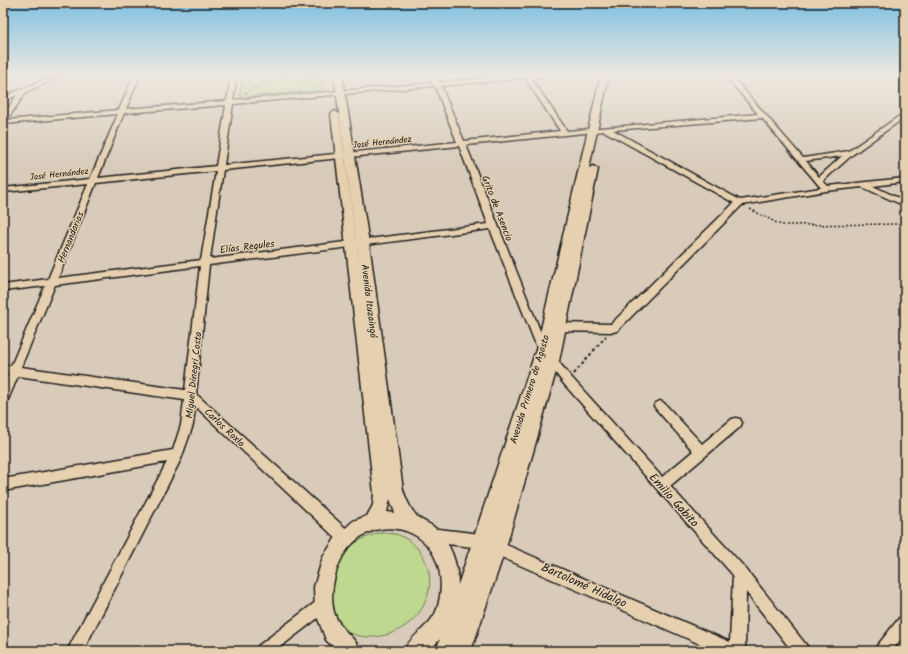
<svg xmlns="http://www.w3.org/2000/svg" width="908" height="654" font-family="Kalam,sans-serif">
	<rect width="100%" height="100%" fill="#d8cbba"/>
	<filter id="ink" filterUnits="userSpaceOnUse"><feTurbulence type="fractalNoise" baseFrequency=".025" numOctaves="2"/><feDisplacementMap in="SourceGraphic" scale="8" xChannelSelector="R" yChannelSelector="G"/><feConvolveMatrix kernelMatrix="1 2 1 2 8 2 1 2 1" color-interpolation-filters="sRGB"/></filter>
	<g filter="url(#ink)">
		<g fill="#bed88f" stroke="#6d7a56">
			<polygon points="242,75 322,75 323,90 240,97"/>
			<path d="M379,533C384,533 390,533 395,534C408,537 418,547 424,558C448,607 391,654 345,631C333,621 332,611 331,596C331,590 330,581 332,575C338,551 357,539 379,533Z"/>
		</g>
		<g fill="none" stroke-linecap="round" stroke-linejoin="round">
			<g stroke="#1c1c1c" stroke-width="3">
				<g id="minor">
					<path d="M56,75H63L26,92L7,120L119,110L134,75H140L126,109L227,101L231,75H237L233,100L433,83L430,75H436L439,82L523,75H548L545,77L531,78L567,131L758,114L725,75H731L803,158L849,151L905,112V117L852,155L823,181L828,186L905,178V182L873,186L905,201V206L862,187L826,191L742,205L617,331L613,332L552,331L548,330L547,327L548,324L552,323L611,324L734,203L604,131L466,145L547,348L572,378L662,477L693,451L656,409L654,406L656,403L660,401L664,403L702,444L732,419L736,418L740,419L742,423L740,427L670,486L745,568L807,646L810,651H792L746,592L745,651H716L481,548L430,542L425,540L423,535L425,530L430,528L481,534L730,642L733,575L564,384L538,350L490,229L209,265L196,394L351,533L353,538L351,543L346,545L341,543L195,406L193,425L181,459L83,651H67L167,462L3,491V479L173,450L181,425L184,400L18,376L7,402L3,404V386L8,374L3,373V365L11,366L45,286L3,291V285L48,279L88,184L3,192V188L90,179L118,114L3,124V116L17,95L3,101V97ZM525,78L560,131L464,141L441,86ZM435,86L457,142L224,165L233,104ZM226,105L216,166L98,178L124,113ZM762,118L821,188L740,200L613,130ZM459,146L488,224L210,259L223,170ZM842,156L819,177L806,161ZM216,171L201,260L58,278L96,183ZM200,266L185,390L21,367L55,285Z"/>
					<polygon points="322,599 327,601 329,606 327,611 275,651 255,651 258,646 317,601"/>
					<polygon points="905,615 905,634 892,651 874,651 877,646 900,617"/>
				</g>
			</g>
			<g stroke="#1c1c1c" stroke-width="3">
				<path id="tertiary" d="M334,75H342L369,243L403,490C406,499 412,513 420,519C425,522 431,524 436,529C451,543 458,564 458,585L536,350L601,75H609L589,168L593,166L598,169L559,361L506,547L471,651H436L440,639L429,651H404C411,634 433,626 438,606C459,521 355,498 335,576C332,587 331,601 334,612C340,631 354,635 361,651H337L326,640L315,611L314,587L323,557L336,537L353,521L367,516L373,505L374,493L331,114L335,111L339,114L363,292ZM390,499L395,513L387,512Z"/>
			</g>
			<g stroke="#1c1c1c" stroke-width="1.5" stroke-dasharray="2 2" stroke-linecap="butt">
				<polyline points="289,75 318,87"/>
				<polyline points="245,93 278,75"/>
				<polyline points="750,209 781,225 905,224"/>
			</g>
			<polyline stroke="#1c1c1c" stroke-width="2" stroke-dasharray="3 3" stroke-linecap="butt" points="574,374 606,336"/>
			<use href="#minor" fill="#e6d0af" fill-rule="evenodd"/>
			<use href="#tertiary" fill="#e6d0af" fill-rule="evenodd"/>
		</g>
	</g>
	<linearGradient id="sky" x2="0" y2="1"><stop stop-color="#7fc1e2"/><stop offset="0.45" stop-color="#ede8e0"/><stop offset="1" stop-color="#ede8e0" stop-opacity="0"/></linearGradient>
	<rect width="908" height="166" fill="url(#sky)"/>
	<g text-anchor="middle" stroke-width="3" stroke-linejoin="round" paint-order="stroke">
		<g font-size="9" fill="#1c1c1c" stroke="#e6d0af">
			<text transform="translate(382 142) rotate(-6)" y="3">José Hernández</text>
			<text transform="translate(59 174) rotate(-6)" y="3">José Hernández</text>
		</g>
		<g font-size="10" fill="#1c1c1c" stroke="#e6d0af">
			<text transform="translate(498 208) rotate(69)" y="4">Grito de Asencio</text>
			<text transform="translate(70 237) rotate(-68)" y="4">Hernandarias</text>
			<text transform="translate(247 246) rotate(-7)" y="4">Elías Regules</text>
			<text transform="translate(370 301) rotate(83)" y="4">Avenida Ituzaingó</text>
			<text transform="translate(193 375) rotate(-84)" y="4">Miguel Dinegri Costa</text>
			<text transform="translate(529 389) rotate(-73)" y="4">Avenida Primero de Agosto</text>
			<text transform="translate(225 427) rotate(43)" y="4">Carlos Roxlo</text>
		</g>
		<g font-size="12" fill="#1c1c1c" stroke="#e6d0af">
			<text transform="translate(674 500) rotate(48)" y="4">Emilio Gabito</text>
			<text transform="translate(584 585) rotate(24)" y="4">Bartolomé Hidalgo</text>
		</g>
	</g>
	<rect width="908" height="654" fill="none" stroke="#e6d0af" stroke-width="16"/>
	<rect x="8" y="8" width="892" height="638" fill="none" stroke="#1c1c1c" stroke-width="1.5" filter="url(#ink)"/>
</svg>
